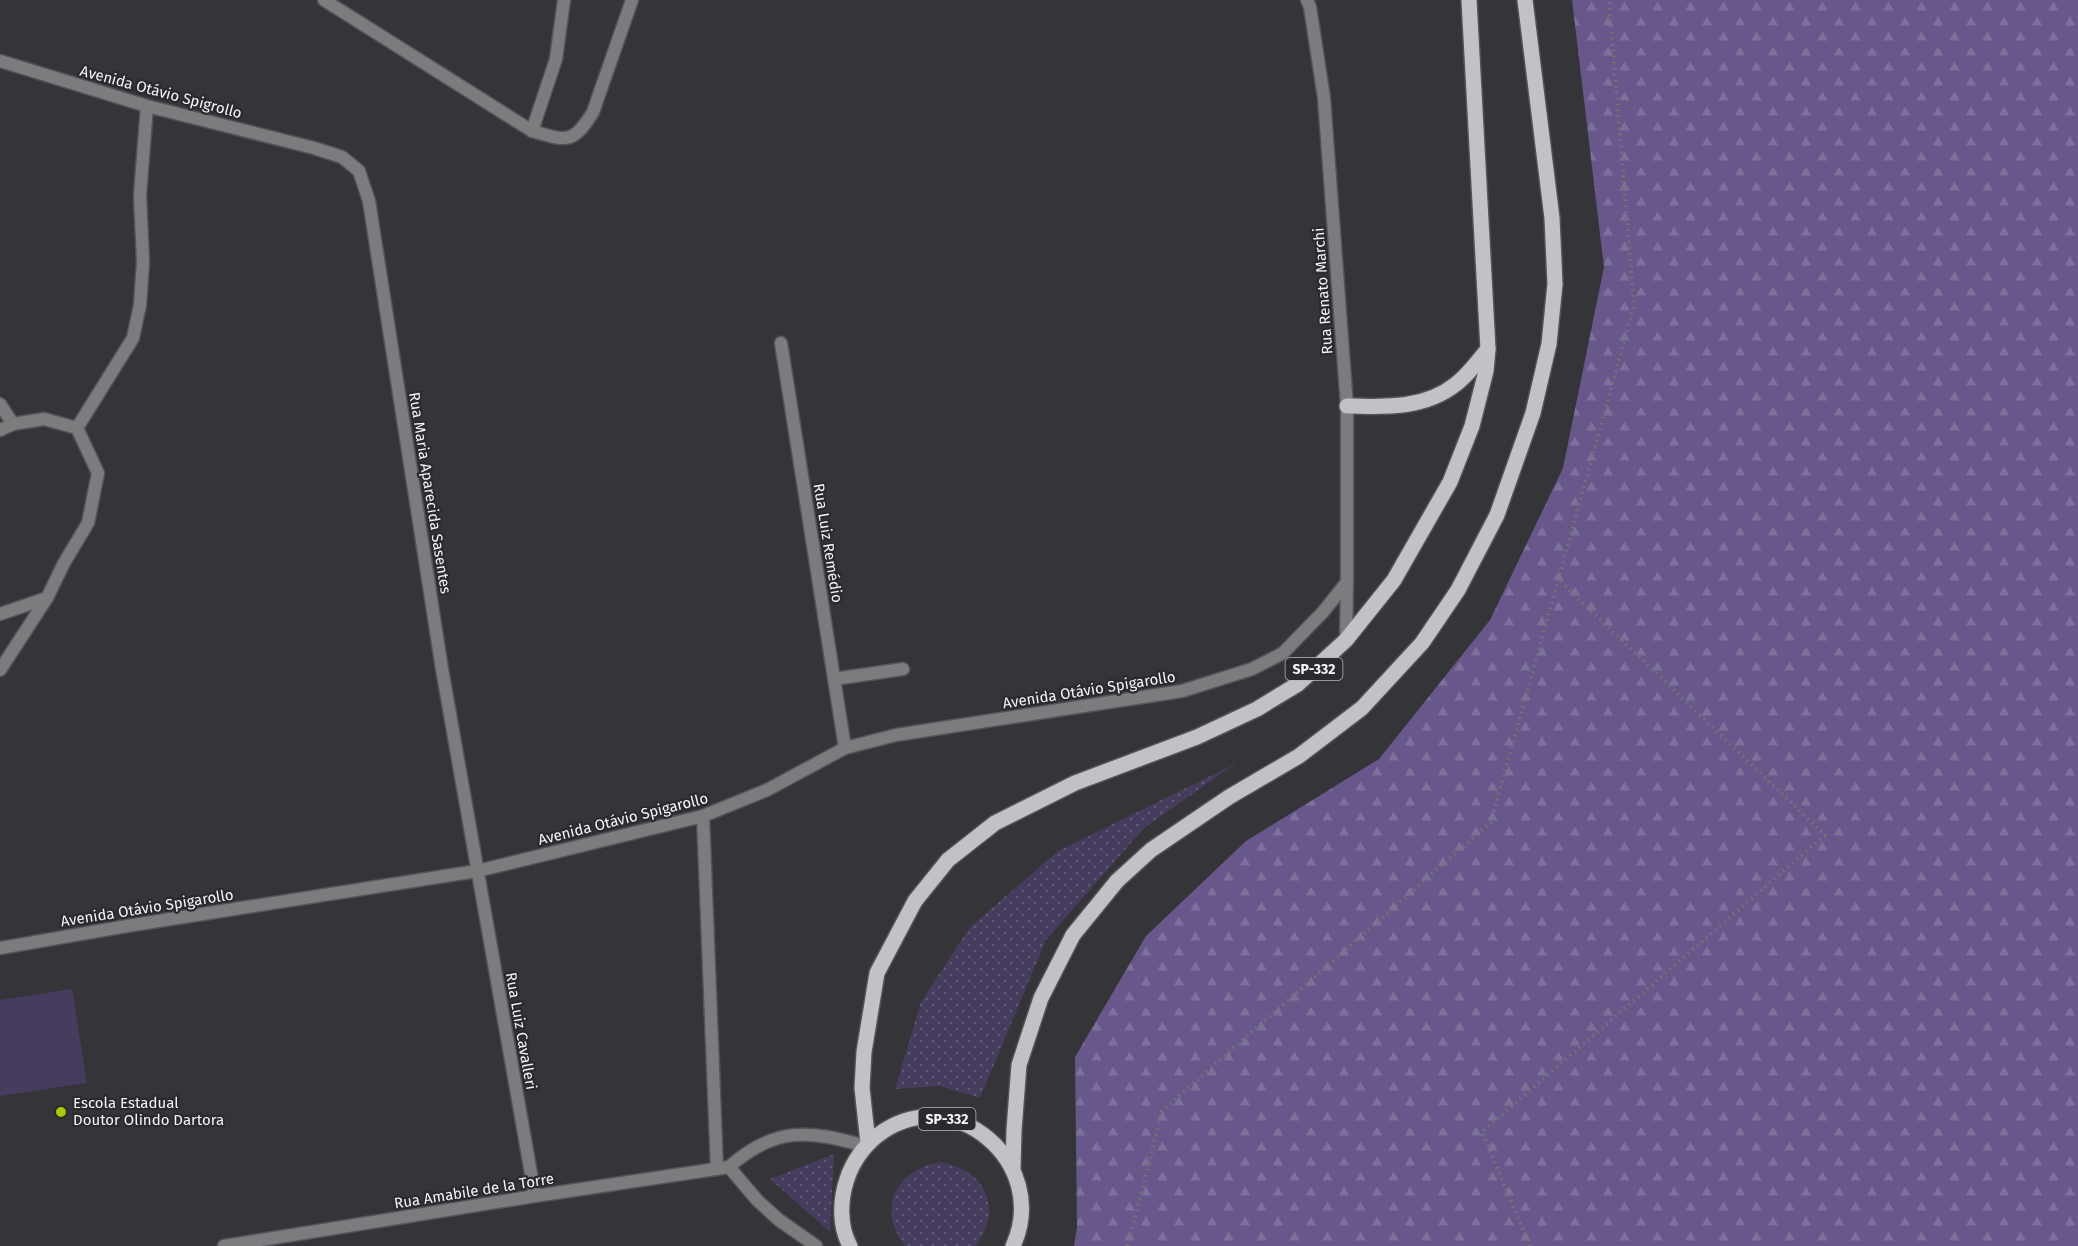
<svg xmlns="http://www.w3.org/2000/svg" width="2078" height="1246" font-family="'Fira Sans',sans-serif">
	<defs>
		<pattern id="grass-dots" width="8" height="8" patternUnits="userSpaceOnUse" patternTransform="scale(1.5)"><rect width="8" height="8" fill="#463c5d"/><path d="M2 2h.1M6 6h.1" fill="none" stroke="#615975" stroke-width="1.8" stroke-linecap="round"/></pattern>
		<pattern id="forest-firs" width="22" height="20" patternUnits="userSpaceOnUse" patternTransform="scale(1.5)"><rect width="22" height="20" fill="#67578a"/><path d="M5 1l3.5 6h-7zM16 11l3.5 6h-7z" fill="#7d709b"/></pattern>
	</defs>
	<rect width="100%" height="100%" fill="#353438"/>
	<g fill="url(#grass-dots)">
		<polygon points="1235,764 1144,828 1046,940 980,1098 940,1086 895,1089 921,1002 970,927 1058,851"/>
		<polygon points="834,1154 830,1232 770,1179"/>
		<path d="M941,1162C986,1171 1003,1207 976,1246H905C876,1208 896,1169 941,1162Z"/>
	</g>
	<polygon fill="url(#forest-firs)" points="1572,0 2078,0 2078,1246 1074,1246 1077,1227 1075,1057 1146,936 1246,841 1379,759 1490,620 1563,468 1604,267"/>
	<polygon fill="#463c5d" points="72,989 87,1083 0,1096 0,1000"/>
	<g fill="none" stroke-linecap="round" stroke-linejoin="round">
		<g stroke="#545357" stroke-width="15">
			<g id="lane">
				<path d="M324,0L532,131C566,141 573,145 593,112L632,0"/>
				<polyline points="1307,0 1310,7 1324,98 1347,406 1347,582"/>
				<polyline points="532,131 556,59 564,0"/>
				<polyline points="0,404 13,424"/>
				<polyline points="77,428 133,338 140,305 143,262 140,195 147,106"/>
				<polyline points="834,679 903,669"/>
			</g>
		</g>
		<g stroke="#545357" stroke-width="15">
			<g id="street">
				<polyline points="0,61 147,106 314,148 342,157 359,171 369,201 442,669 535,1196"/>
				<polyline points="781,343 845,748"/>
				<polyline points="0,430 13,424 44,419 77,428 98,473 88,523 64,563 47,598 0,670"/>
				<polyline points="0,614 47,598"/>
				<polyline points="1346,640 1347,582"/>
				<polyline points="703,816 717,1169"/>
				<polyline points="0,948 133,925 477,871 703,816 767,790 845,748 896,735 1182,691 1252,669 1283,653 1323,612 1347,582"/>
				<polyline points="729,1167 757,1200 779,1220 816,1246"/>
				<path d="M224,1246L535,1196L729,1167C775,1126 809,1130 865,1146"/>
			</g>
		</g>
		<g stroke="#545357" stroke-width="18">
			<g id="primary">
				<path d="M1347,406C1385,407 1425,409 1456,384C1468,375 1478,361 1488,349"/>
				<polyline points="868,1143 862,1088 864,1052 877,973 915,901 948,860 995,823 1075,783 1197,737 1257,709 1298,684 1346,640 1394,580 1450,482 1472,426 1486,371 1488,349 1469,0"/>
				<polyline points="1013,1168 1014,1130 1019,1065 1041,998 1073,935 1117,881 1151,850 1229,797 1299,756 1362,708 1422,643 1458,590 1497,515 1533,413 1549,344 1555,284 1552,218 1525,0"/>
				<path d="M850,1246C839,1226 840,1200 847,1179C853,1161 863,1147 878,1135C953,1079 1051,1163 1013,1246"/>
			</g>
		</g>
		<g stroke="#757477" stroke-width="4" stroke-dasharray="1.5 4.5" stroke-linecap="butt">
			<polyline points="1128,1246 1162,1111 1491,822 1634,306 1609,0"/>
			<polyline points="1530,1246 1482,1132 1825,835 1559,580"/>
		</g>
		<use href="#lane" stroke="#7c7b7d" stroke-width="12"/>
		<use href="#street" stroke="#7c7b7d" stroke-width="12"/>
		<use href="#primary" stroke="#c2c1c5" stroke-width="15"/>
	</g>
	<circle fill="#aec509" stroke="#2b2a2e" stroke-width="2" cx="61" cy="1112" r="6"/>
	<g text-anchor="middle" stroke-width="4.5" stroke-linejoin="round" paint-order="stroke">
		<g fill="#2b2a2e" stroke="#b8b7bb" stroke-width="1.5">
			<rect x="1285.5" y="658" width="57" height="22" rx="4.5"/>
			<rect x="918.5" y="1108" width="57" height="22" rx="4.5"/>
		</g>
		<g font-size="14" font-weight="bold" fill="#f5f4f7">
			<text x="1314" y="674">SP-332</text>
			<text x="947" y="1124">SP-332</text>
		</g>
		<g font-size="15" fill="#f5f4f7" stroke="#2b2a2e">
			<text transform="translate(161 92) rotate(15)" y="5">Avenida Otávio Spigrollo</text>
			<text transform="translate(1323 291) rotate(-94)" y="5">Rua Renato Marchi</text>
			<text transform="translate(430 493) rotate(81)" y="5">Rua Maria Aparecida Sasentes</text>
			<text transform="translate(828 543) rotate(81)" y="5">Rua Luiz Remédio</text>
			<text transform="translate(1089 690) rotate(-9)" y="5">Avenida Otávio Spigarollo</text>
			<text transform="translate(623 819) rotate(-14)" y="5">Avenida Otávio Spigarollo</text>
			<text transform="translate(147 908) rotate(-9)" y="5">Avenida Otávio Spigarollo</text>
			<text transform="translate(521 1031) rotate(80)" y="5">Rua Luiz Cavalleri</text>
			<text transform="translate(474 1191) rotate(-9)" y="5">Rua Amabile de la Torre</text>
		</g>
		<g font-size="15" fill="#f5f4f7" stroke="#2b2a2e" text-anchor="start">
			<text x="73" y="1108">Escola Estadual<tspan x="73" dy="17">Doutor Olindo Dartora</tspan></text>
		</g>
	</g>
</svg>
